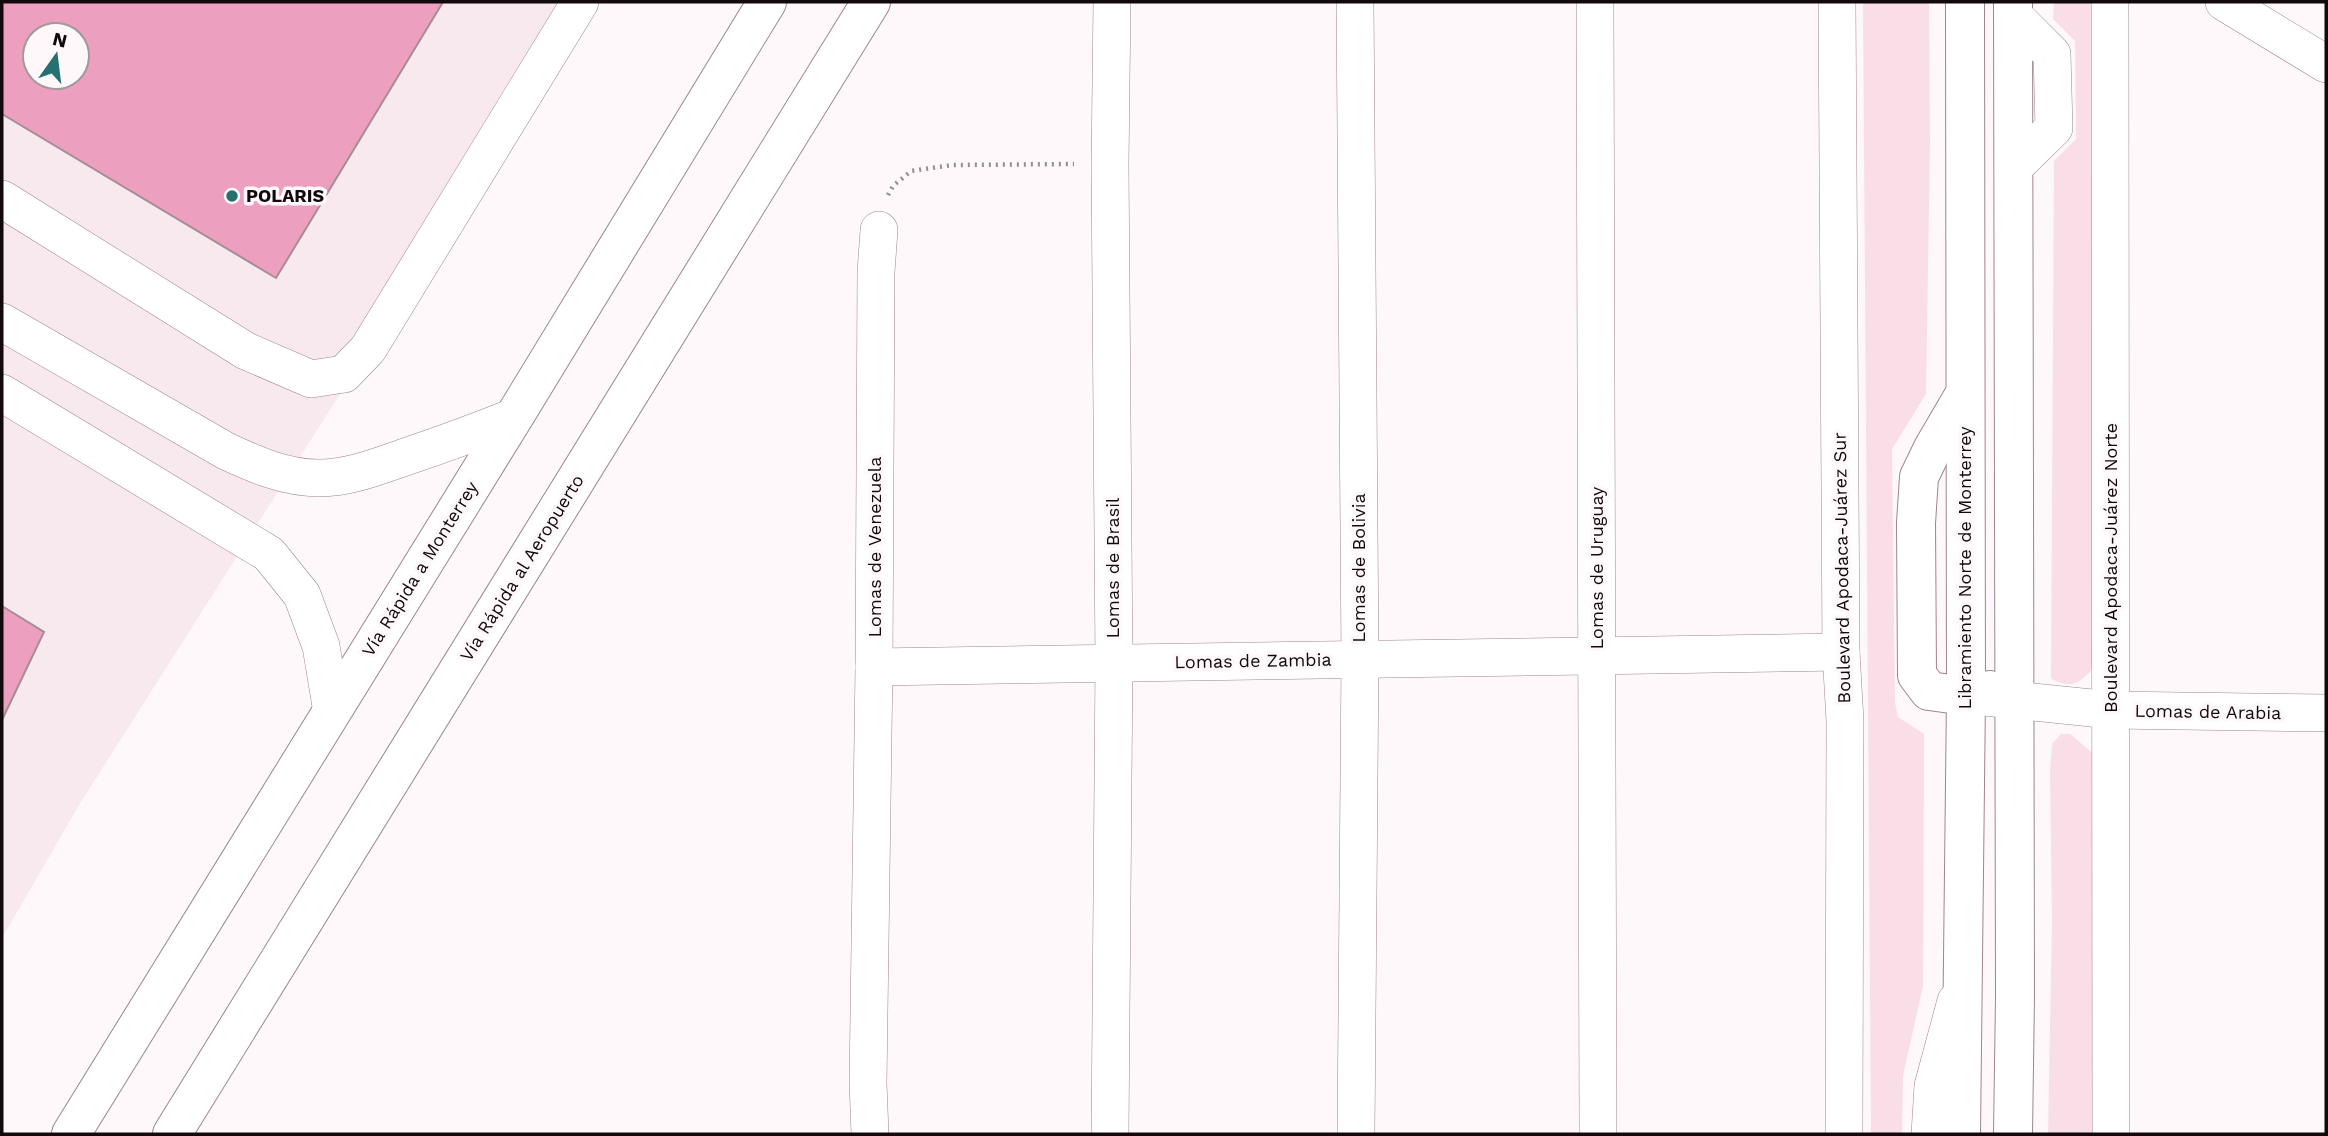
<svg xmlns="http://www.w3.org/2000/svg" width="2328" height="1136" font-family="'Work Sans',sans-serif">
	<rect width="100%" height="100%" fill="#fef8fa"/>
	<path fill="#f8e9ee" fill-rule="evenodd" d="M2,2H589L79,805L2,938ZM35,35H77V77H35Z"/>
	<g fill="#f9dee8">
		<polygon points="1863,2 1929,2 1930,145 1926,394 1892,449 1895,703 1898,717 1924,734 1923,986 1903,1076 1902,1134 1871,1134"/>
		<path d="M2054,2H2099L2094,668C2077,684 2074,689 2051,679L2054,161L2076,139L2075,41L2053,19Z"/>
		<polygon points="2061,734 2070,734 2097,757 2096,1134 2048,1134 2052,922 2050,771 2052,744"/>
	</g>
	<g fill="#ed9fbf" stroke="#a68c95" stroke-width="2" fill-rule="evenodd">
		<path d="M2,2H443L276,278L2,114ZM35,35H77V77H35Z"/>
		<polygon points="2,606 44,632 2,720"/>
	</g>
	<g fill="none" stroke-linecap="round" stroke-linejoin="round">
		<g stroke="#9e858e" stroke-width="38">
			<g id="minor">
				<polyline points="1355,2 1360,659 1356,1134"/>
				<polyline points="1595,2 1598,1134"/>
				<polyline points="1837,2 1841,652 1845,721 1844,1134"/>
				<polyline points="2110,2 2111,1134"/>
				<polyline points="2224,2 2326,64"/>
				<polyline points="2013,15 2052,54 2054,128 2014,167"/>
				<polyline points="2,199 246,351 311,379 344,374 368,349 580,2"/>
				<path d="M2,322L226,451C256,465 286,478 319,478C350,478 379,466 408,456C444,444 479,431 514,417"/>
				<polyline points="2,393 269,554 302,595 321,646 332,712"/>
				<polyline points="874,667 1841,652"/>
				<polyline points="1985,697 2111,710 2326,713"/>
				<polyline points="870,1134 868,1083 874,667 876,272 879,230"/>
				<polyline points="1110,1134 1114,663 1110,165 1112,2"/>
				<polyline points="1930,1134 1933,1086 1956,1001"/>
			</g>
		</g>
		<g stroke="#9e858e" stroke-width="40">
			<g id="major">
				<polyline points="2013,2 2015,996 2013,1134"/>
				<polyline points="1964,395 1933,448 1919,477 1916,523 1917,675 1929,691 1966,696 1990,690"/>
				<polyline points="1961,1134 1966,696 1965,2"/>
			</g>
		</g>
		<g stroke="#9e858e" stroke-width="40">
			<g id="highway">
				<polyline points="71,1134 514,417 767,2"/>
				<polyline points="172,1134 871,2"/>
			</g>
		</g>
		<polyline stroke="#958e91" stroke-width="4.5" stroke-dasharray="2 5" stroke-linecap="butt" points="888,195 893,186 911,171 953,165 1074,164"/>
		<use href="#minor" stroke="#fff" stroke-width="37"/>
		<use href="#major" stroke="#fff" stroke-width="38"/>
		<use href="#highway" stroke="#fff" stroke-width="38"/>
	</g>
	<circle fill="#267170" stroke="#fef8fa" stroke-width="2.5" cx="232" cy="196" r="7"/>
	<g text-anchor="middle" stroke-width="7" stroke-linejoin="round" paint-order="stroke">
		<g font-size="18" font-weight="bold" fill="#12090d" stroke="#fef8fa" text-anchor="start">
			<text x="246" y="202">POLARIS</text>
		</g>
		<g font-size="18" fill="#12090d" stroke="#fef8fa">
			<text transform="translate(875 547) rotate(-90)" y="6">Lomas de Venezuela</text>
			<text transform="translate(522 568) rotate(-58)" y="6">Vía Rápida al Aeropuerto</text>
			<text transform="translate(1113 568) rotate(-90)" y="6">Lomas de Brasil</text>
			<text transform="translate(1359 568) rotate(-90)" y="6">Lomas de Bolivia</text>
			<text transform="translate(1597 568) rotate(-90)" y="6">Lomas de Uruguay</text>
			<text transform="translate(1842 568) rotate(-91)" y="6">Boulevard Apodaca-Juárez Sur</text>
			<text transform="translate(1965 568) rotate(-90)" y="6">Libramiento Norte de Monterrey</text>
			<text transform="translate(2111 568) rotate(-90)" y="6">Boulevard Apodaca-Juárez Norte</text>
			<text transform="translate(420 569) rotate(-58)" y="6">Vía Rápida a Monterrey</text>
			<text transform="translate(1253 661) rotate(-1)" y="6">Lomas de Zambia</text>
			<text transform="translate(2208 712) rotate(1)" y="6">Lomas de Arabia</text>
		</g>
	</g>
	<rect width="2328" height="1136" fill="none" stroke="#12090d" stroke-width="7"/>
	<g transform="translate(56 56) rotate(14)"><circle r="33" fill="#fef8fa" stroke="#a0989b" stroke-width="2"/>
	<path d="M0-5L12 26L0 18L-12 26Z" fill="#267170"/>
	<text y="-10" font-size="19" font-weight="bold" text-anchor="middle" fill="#12090d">N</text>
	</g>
</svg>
